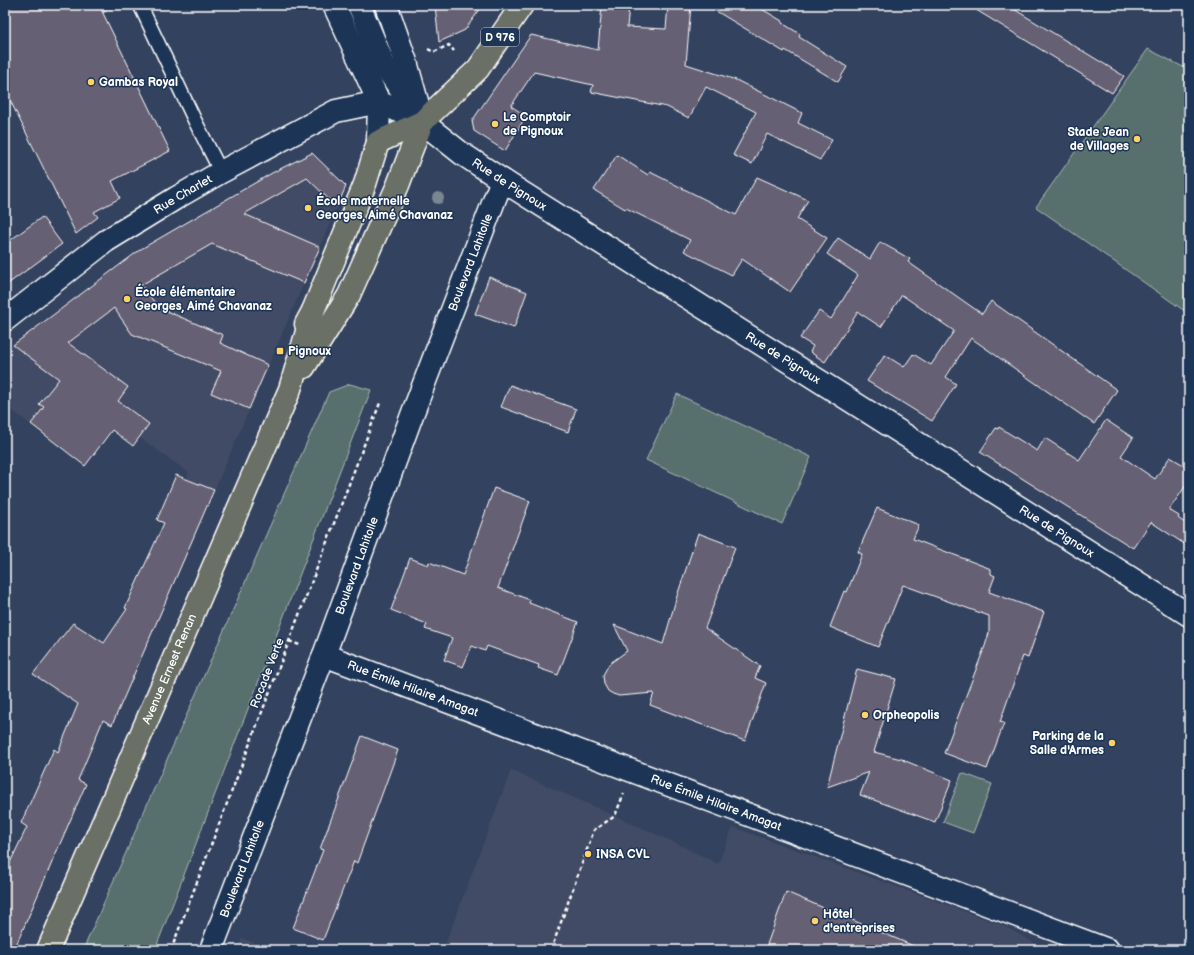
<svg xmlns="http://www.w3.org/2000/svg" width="1194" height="955" font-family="'Balsamiq Sans',sans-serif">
	<rect width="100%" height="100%" fill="#33425f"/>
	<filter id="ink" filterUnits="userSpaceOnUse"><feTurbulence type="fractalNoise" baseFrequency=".025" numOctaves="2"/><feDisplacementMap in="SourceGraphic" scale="8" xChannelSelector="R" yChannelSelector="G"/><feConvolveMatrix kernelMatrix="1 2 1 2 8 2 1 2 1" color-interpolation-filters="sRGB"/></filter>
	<g filter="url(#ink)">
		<g fill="#424b65">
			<polygon points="312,153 346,186 214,491 186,479 189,473 118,422 85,466 5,405 5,354 13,345 141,249 272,173"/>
			<polygon points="511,770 676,843 718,864 733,827 1004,926 1047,950 443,950"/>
			<polygon points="242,938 273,950 237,950"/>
		</g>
		<g fill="#58706d" stroke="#acb8b6">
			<polygon points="1148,49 1189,70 1189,314 1036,207"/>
			<polygon points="350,384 371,390 155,950 83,950 329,392"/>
			<polygon points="677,394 811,457 782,524 646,460"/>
			<polygon points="962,773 992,784 973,833 943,822"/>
		</g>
		<g fill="#656073" stroke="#fff">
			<polygon points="5,5 99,5 170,151 112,181 120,198 94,212 98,217 76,234 5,90"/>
			<polygon points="435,5 483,5 465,30 439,42"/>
			<polygon points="602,5 629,5 627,27 666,29 668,5 691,5 686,64 736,80 802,113 798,123 832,140 820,160 767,134 752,164 733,155 756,112 706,87 689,118 667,107 591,92 593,85 534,72 511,106 526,116 505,151 474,131 472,121 531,35 598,50"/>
			<polygon points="706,5 755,5 782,21 782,23 800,34 799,37 847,67 838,82 785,50 784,52"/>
			<polygon points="968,5 1007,5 1124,76 1112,93"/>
			<polygon points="312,153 346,186 337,207 307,178 244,214 320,247 304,283 212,244 141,285 159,308 223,335 220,343 268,365 249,409 211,393 221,371 132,334 114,308 68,343 128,387 118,401 149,424 133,446 112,430 85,466 31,424 44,407 39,404 59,379 13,345 141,249 272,173"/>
			<polygon points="617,155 648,175 650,172 736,215 757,177 808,200 797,219 827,238 790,292 742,259 732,275 684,251 690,240 626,208 625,209 594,190"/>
			<polygon points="42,217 62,244 5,286 5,244"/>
			<polygon points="838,238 870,259 880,242 910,259 908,262 982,314 991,301 1117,390 1094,424 971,338 946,377 956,384 932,421 867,381 885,355 904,367 913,354 931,365 954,331 902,295 881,327 858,312 825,362 810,352 813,346 800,338 819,311 831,319 858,275 827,254"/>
			<polygon points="489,277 527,292 514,328 475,314"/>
			<polygon points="510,385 576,409 568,432 501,407"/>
			<polygon points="1106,420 1133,438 1121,456 1155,479 1170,457 1189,468 1189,481 1169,510 1179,516 1178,518 1189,526 1189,547 1151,522 1133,548 980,452 996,428 998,429 999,427 1037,451 1045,438 1079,460"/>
			<polygon points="176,475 214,490 112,725 103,720 78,780 86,784 14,950 5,950 5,873 27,827 21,823 54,749 58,752 78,704 33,674 73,623 104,643 127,609 125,608 164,523 157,520"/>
			<polygon points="494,488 530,501 498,588 530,600 529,603 578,622 558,675 538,668 539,665 487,646 485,651 472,646 463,667 444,660 452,638 425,629 427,624 391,610 410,558 428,565 429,562 463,575"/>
			<polygon points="877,508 919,525 913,539 991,569 991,574 995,576 989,592 1044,612 1028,658 1023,656 1000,722 1004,723 987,769 944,753 985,646 989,633 989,616 903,585 878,647 830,627 844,591 847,592 862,554 858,552"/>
			<polygon points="698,533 735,547 705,628 760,666 755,678 766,683 745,741 650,705 654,693 619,696 613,694 608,691 604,684 603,675 609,664 627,651 614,625 663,644 677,596"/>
			<polygon points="857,669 896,679 874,752 905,760 903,760 952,780 935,822 860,795 869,772 827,787"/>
			<polygon points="362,736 398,750 357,863 354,861 323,940 293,928 323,850 320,849"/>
			<polygon points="786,892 923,950 765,950"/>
		</g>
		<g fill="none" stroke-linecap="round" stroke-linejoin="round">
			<g stroke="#fff" stroke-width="16">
				<polyline id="service" points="140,5 195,121 221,172"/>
			</g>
			<g stroke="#fff" stroke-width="25">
				<g id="minor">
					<path id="s1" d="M5,320L106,241L176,198L221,172L336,111L379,102"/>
					<path id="s2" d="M324,655L1108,950"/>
					<path id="s3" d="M211,950L324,655L412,415L502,180"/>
				</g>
			</g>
			<g stroke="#fff" stroke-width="25">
				<g id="secondary">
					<polyline points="334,5 379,102 378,142"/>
					<polyline points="359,5 384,65 422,121"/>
					<polyline points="386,5 406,62 418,105"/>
					<path id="s4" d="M379,102L422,122L461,153L502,180L1189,615"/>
				</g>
			</g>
			<g stroke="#fff" stroke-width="25">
				<g id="primary">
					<polyline points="306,324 313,311 365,184 378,142 422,122 478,69 522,5"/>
					<polyline points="304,367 349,295 398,185 422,122"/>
					<path id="s5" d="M48,950L290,389L313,311"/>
				</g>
			</g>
			<g stroke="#fff" stroke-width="2.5" stroke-dasharray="4 3" stroke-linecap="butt">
				<polyline points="103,12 115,5"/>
				<polyline points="428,49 434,52 449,45 454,51"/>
				<polyline points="289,641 302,646"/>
				<polyline points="171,950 380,403"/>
				<polyline points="551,950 594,830 615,816 624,793"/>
			</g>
			<use href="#service" stroke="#1d3557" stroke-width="13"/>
			<use href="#minor" stroke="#1d3557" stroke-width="22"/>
			<use href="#secondary" stroke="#1d3557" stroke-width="22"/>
			<use href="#primary" stroke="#6b7065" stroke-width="22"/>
		</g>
		<circle fill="#7a8793" cx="438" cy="198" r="6"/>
	</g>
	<g fill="#ffd166" stroke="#1d3557" stroke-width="1.5">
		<circle cx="91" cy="82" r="4"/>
		<circle cx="495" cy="124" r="4"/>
		<circle cx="1137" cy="139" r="4"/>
		<circle cx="308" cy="208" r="4"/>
		<circle cx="127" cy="299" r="4"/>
		<rect x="276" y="347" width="8" height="8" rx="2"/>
		<circle cx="865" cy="715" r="4"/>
		<circle cx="1112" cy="743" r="4"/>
		<circle cx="588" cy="854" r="4"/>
		<circle cx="815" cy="921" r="4"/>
	</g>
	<g text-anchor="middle" stroke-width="3" stroke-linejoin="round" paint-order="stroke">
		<rect fill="#1d3557" stroke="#bbc2cd" stroke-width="1" x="481" y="28" width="38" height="18" rx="3"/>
		<g font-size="11" font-weight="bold" fill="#fff">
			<text x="500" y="41">D 976</text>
		</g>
		<g font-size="12" font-weight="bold" fill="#fff" stroke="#1d3557" text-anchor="start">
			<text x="99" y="86">Gambas Royal</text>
			<text x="503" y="121">Le Comptoir<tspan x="503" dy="14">de Pignoux</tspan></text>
			<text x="1129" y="136" text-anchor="end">Stade Jean<tspan x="1129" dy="14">de Villages</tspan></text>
			<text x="316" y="205">École maternelle<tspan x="316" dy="14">Georges, Aimé Chavanaz</tspan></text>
			<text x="135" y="296">École élémentaire<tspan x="135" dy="14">Georges, Aimé Chavanaz</tspan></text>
			<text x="288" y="355">Pignoux</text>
			<text x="873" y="719">Orpheopolis</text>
			<text x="1104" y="740" text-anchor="end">Parking de la<tspan x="1104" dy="14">Salle d'Armes</tspan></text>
			<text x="596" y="858">INSA CVL</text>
			<text x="823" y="918">Hôtel<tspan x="823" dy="14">d'entreprises</tspan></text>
		</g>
		<g font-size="12" fill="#fff" stroke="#1d3557">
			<text dy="4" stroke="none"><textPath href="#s4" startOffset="155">Rue de Pignoux</textPath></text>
			<text dy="4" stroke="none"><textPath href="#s1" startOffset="218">Rue Charlet</textPath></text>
			<text dy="4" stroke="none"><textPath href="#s3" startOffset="735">Boulevard Lahitolle</textPath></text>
			<text dy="4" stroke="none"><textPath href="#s4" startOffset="479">Rue de Pignoux</textPath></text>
			<text dy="4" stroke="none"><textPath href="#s4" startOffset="803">Rue de Pignoux</textPath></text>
			<text dy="4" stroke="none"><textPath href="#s3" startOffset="411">Boulevard Lahitolle</textPath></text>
			<text dy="4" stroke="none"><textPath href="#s5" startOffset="306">Avenue Ernest Renan</textPath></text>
			<text transform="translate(267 673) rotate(-69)" y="4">Rocade Verte</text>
			<text dy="4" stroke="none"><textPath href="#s2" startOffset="95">Rue Émile Hilaire Amagat</textPath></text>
			<text dy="4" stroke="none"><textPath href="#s2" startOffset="419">Rue Émile Hilaire Amagat</textPath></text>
			<text dy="4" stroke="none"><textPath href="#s3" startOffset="87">Boulevard Lahitolle</textPath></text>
		</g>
	</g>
	<rect width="1194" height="955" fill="none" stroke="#1d3557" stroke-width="20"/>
	<rect x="10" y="10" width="1174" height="935" fill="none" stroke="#fff" stroke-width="1.5" filter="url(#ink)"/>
</svg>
